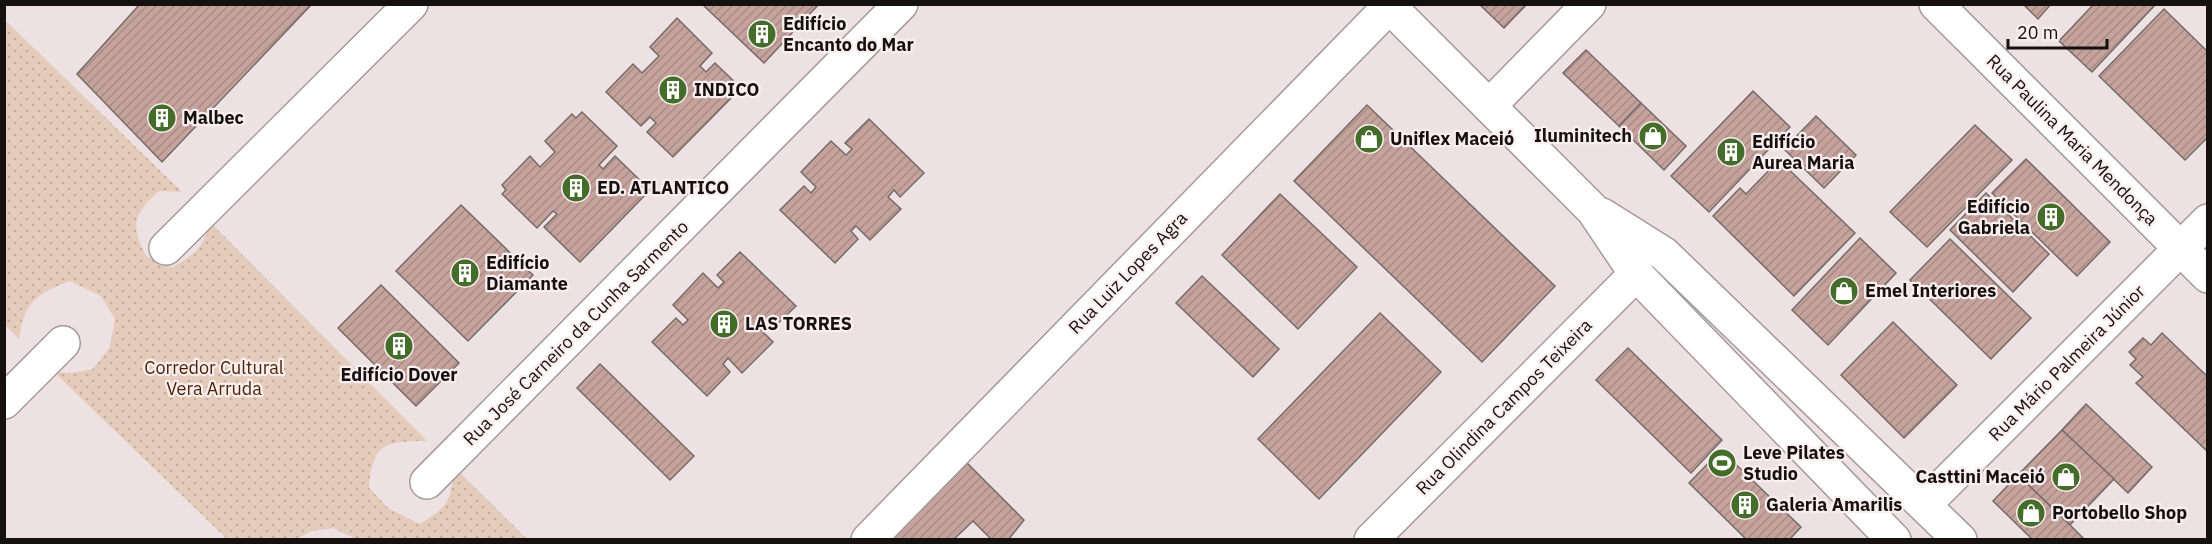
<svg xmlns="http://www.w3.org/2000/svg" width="2212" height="544" font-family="'IBM Plex Sans',sans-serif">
	<defs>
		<pattern id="green-dots" width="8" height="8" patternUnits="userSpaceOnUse" patternTransform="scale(1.5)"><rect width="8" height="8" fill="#e5ccba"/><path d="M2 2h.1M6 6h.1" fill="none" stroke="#c4ae9f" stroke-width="1.8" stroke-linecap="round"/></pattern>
		<pattern id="building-hatch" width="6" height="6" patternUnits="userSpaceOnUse" patternTransform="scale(1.5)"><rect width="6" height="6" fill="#c5a39c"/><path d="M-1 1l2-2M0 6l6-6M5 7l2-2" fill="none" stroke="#a88b85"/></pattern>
	</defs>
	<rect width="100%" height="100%" fill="#eee1e3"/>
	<path fill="url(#green-dots)" d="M4,19L182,192L159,191C133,215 130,224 146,256L171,268C195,254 204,249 209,221L427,441C386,441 372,443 369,488L388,508L419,524C448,508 453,499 453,466L527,539H356L333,528L311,531L297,539H227L54,372L73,373L93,369L110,347L115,319L101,296L70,281C36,294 24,302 19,339L4,324Z"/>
	<g fill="url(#building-hatch)" stroke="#756b68" stroke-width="1.5">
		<polygon points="140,4 312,4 162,162 77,74"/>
		<polygon points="702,4 819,4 764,63"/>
		<polygon points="1479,4 1527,4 1504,28"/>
		<polygon points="2023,4 2051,4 2038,19"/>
		<polygon points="2094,4 2156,4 2092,72 2059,41"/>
		<polygon points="2164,9 2208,52 2208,137 2185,160 2099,76"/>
		<polygon points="677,18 712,53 700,66 706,72 715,63 741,88 673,157 647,132 656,123 650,117 641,126 606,92 633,64 642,73 659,56 650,47"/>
		<polygon points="1586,50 1641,103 1619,126 1563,73"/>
		<polygon points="1753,91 1790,127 1709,212 1671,176"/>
		<polygon points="1641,103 1686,146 1664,170 1619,126"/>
		<polygon points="1367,105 1555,286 1482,362 1294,181"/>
		<polygon points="582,112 617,146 599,165 603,169 615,156 650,190 580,262 544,227 557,214 553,211 537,228 502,194 506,190 502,185 530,156 540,167 555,152 545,141 572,114 576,118"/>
		<polygon points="1816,116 1856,155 1824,188 1784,149"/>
		<polygon points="869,119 924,173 900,197 894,190 888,197 901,209 870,240 856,226 851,231 858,239 835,263 780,210 804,186 811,193 816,187 801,172 831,141 846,155 852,149 845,143"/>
		<polygon points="1975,125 2012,160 1927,247 1890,212"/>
		<polygon points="2026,159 2110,242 2077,276 1992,193"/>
		<polygon points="1779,160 1855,233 1794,296 1713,216 1740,188 1746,194"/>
		<polygon points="1986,193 2049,254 2013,292 1950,230"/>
		<polygon points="1280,194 1357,267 1298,329 1222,255"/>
		<polygon points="461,205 533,275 468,341 396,271"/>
		<polygon points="1860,238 1896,273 1828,345 1792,310"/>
		<polygon points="1950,239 2031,318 1991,359 1910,280"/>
		<polygon points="740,252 796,306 772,329 766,323 760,329 773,342 742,373 728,358 723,364 730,372 707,396 652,342 676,318 683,325 688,320 673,305 703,273 718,288 724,282 717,275"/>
		<polygon points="1202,276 1279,349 1253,377 1176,303"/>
		<polygon points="381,285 459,363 416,406 338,328"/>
		<polygon points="1380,313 1441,372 1319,499 1258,439"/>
		<polygon points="1893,322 1957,385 1904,438 1841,375"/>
		<polygon points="2162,333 2208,377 2208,452 2136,383 2143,377 2130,365 2136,359 2129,352 2143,338 2151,345"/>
		<polygon points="1628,348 1722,440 1691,473 1596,380"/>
		<polygon points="600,364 694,456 670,480 577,388"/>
		<polygon points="2086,404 2152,467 2128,493 2062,430"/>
		<polygon points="2062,430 2114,479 2070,525 2018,475"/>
		<polygon points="1721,450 1801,527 1789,540 1747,540 1689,483"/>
		<polygon points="961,457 1024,520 1008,540 992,540 973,521 953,540 884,540"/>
		<polygon points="2018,475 2070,525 2085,540 2033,540 1993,501"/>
	</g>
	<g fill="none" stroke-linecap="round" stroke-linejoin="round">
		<g stroke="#a59a9c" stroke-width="36">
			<g id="minor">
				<polyline points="1936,4 2208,276"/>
				<polyline points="1489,106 1589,4"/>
				<polyline points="166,248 411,4"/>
				<polyline points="4,402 63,343"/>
				<polyline points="427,482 901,4"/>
				<polyline points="1925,504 2208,221"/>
				<polyline points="868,540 1389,7"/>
				<polyline points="1371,540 1636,274"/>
			</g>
		</g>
		<g stroke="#a59a9c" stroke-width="36">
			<g id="major">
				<polyline points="1387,4 1593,210 1636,274 1894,540"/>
				<polyline points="1602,215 1664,254 1960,540"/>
			</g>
		</g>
		<use href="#minor" stroke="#fff" stroke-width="33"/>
		<use href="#major" stroke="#fff" stroke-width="33"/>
	</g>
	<defs>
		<g id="building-disc" transform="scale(1.5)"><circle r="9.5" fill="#446d29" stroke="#fbeef0"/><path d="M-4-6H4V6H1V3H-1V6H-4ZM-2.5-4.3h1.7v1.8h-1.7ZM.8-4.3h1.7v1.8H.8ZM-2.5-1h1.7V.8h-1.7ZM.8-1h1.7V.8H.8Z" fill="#fff"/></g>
		<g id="shop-disc" transform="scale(1.5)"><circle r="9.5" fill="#446d29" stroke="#fbeef0"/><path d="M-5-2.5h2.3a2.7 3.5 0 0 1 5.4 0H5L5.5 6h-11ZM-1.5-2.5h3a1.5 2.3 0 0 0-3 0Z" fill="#fff"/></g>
		<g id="stadium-disc" transform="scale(1.5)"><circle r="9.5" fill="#446d29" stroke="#fbeef0"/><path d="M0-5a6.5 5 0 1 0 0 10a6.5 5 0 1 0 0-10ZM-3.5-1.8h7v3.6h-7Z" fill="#fff"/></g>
	</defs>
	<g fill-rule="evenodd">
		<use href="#building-disc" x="762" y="34"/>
		<use href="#building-disc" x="673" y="90"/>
		<use href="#building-disc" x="162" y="118"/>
		<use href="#shop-disc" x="1653" y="136"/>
		<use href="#shop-disc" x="1369" y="139"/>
		<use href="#building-disc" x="1731" y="152"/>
		<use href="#building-disc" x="576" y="188"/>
		<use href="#building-disc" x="2051" y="217"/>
		<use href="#building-disc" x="465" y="273"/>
		<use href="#shop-disc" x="1844" y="291"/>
		<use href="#building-disc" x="724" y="324"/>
		<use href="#building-disc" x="399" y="346"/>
		<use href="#stadium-disc" x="1722" y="463"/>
		<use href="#shop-disc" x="2066" y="477"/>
		<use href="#building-disc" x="1745" y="505"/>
		<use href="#shop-disc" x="2031" y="513"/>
	</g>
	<g text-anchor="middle" stroke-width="4.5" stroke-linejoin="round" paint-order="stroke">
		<g font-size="18" font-weight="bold" fill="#151111" stroke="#fbeef0" text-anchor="start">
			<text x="783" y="30">Edifício<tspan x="783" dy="21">Encanto do Mar</tspan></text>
			<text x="694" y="96">INDICO</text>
			<text x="183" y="124">Malbec</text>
			<text x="1632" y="142" text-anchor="end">Iluminitech</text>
			<text x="1390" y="145">Uniflex Maceió</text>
			<text x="1752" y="148">Edifício<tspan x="1752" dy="21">Aurea Maria</tspan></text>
			<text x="597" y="194">ED. ATLANTICO</text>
			<text x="2030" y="213" text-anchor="end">Edifício<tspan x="2030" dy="21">Gabriela</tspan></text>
			<text x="486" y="269">Edifício<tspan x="486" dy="21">Diamante</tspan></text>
			<text x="1865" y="297">Emel Interiores</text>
			<text x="745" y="330">LAS TORRES</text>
			<text x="399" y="381" text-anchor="middle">Edifício Dover</text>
			<text x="1743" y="459">Leve Pilates<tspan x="1743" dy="21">Studio</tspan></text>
			<text x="2045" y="483" text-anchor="end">Casttini Maceió</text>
			<text x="1766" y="511">Galeria Amarilis</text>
			<text x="2052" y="519">Portobello Shop</text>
		</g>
		<g font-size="18" fill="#151111" stroke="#fbeef0">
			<text transform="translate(2072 140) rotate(45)" y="6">Rua Paulina Maria Mendonça</text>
			<text transform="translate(1128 273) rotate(-46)" y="6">Rua Luiz Lopes Agra</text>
			<text transform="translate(576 333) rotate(-45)" y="6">Rua José Carneiro da Cunha Sarmento</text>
			<text transform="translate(2067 363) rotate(-45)" y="6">Rua Mário Palmeira Júnior</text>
			<text transform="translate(1504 407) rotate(-45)" y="6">Rua Olindina Campos Teixeira</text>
		</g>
		<g font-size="18" fill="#492402" stroke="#fbeef0">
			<text x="214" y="374">Corredor Cultural<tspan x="214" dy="21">Vera Arruda</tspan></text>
		</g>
	</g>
	<rect width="2212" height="544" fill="none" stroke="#151111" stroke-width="12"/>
	<path d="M2008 39v9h99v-9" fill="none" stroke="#151111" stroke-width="3"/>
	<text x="2017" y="39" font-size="18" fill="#151111" stroke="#fbeef0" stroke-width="4.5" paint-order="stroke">20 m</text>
</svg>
